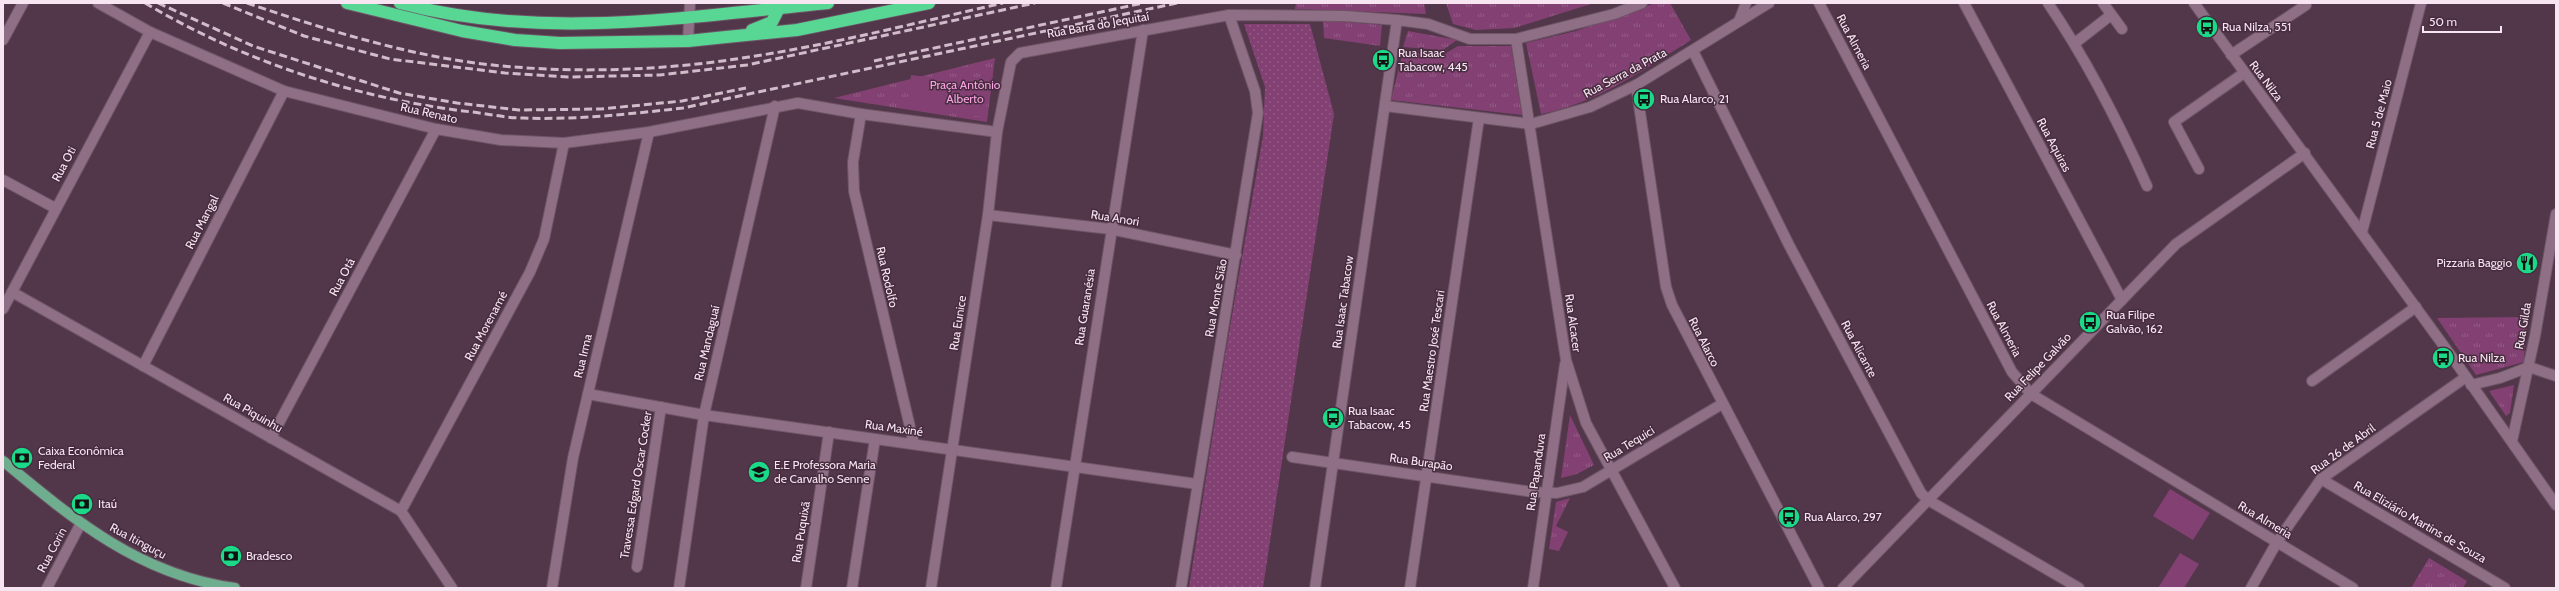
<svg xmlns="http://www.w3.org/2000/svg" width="2559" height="591" font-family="Cabin,sans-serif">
	<defs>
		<pattern id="grass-dots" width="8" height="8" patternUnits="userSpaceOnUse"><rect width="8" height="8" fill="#824172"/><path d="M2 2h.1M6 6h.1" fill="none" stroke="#945c87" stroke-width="1.8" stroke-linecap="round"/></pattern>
		<pattern id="park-tufts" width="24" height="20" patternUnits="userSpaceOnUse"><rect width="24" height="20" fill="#824172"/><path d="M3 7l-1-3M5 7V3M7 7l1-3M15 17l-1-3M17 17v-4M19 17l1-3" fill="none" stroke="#945c87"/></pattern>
	</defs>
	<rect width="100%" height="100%" fill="#52364a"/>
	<polygon fill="url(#grass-dots)" points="1244,24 1310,24 1334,114 1263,588 1189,588 1225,356 1263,136 1265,87"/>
	<g fill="url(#park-tufts)">
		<polygon points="1296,3 1424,3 1426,14 1295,9"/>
		<polygon points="1446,3 1594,3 1514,28 1476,30 1453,24"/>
		<path d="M1655,3H1670L1691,40C1643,70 1597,103 1541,114L1526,43L1576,31Z"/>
		<polygon points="1323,20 1382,25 1380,46 1324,38"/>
		<polygon points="1408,31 1457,40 1443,50 1403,47"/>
		<polygon points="1458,46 1511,46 1522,115 1391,100 1403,52 1443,55"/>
		<polygon points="995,58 987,122 834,98"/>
		<polygon points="2526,317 2524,362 2476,375 2437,318"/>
		<polygon points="2514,385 2510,413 2506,416 2489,391"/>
		<polygon points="1570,415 1594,465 1577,474 1561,478"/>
		<polygon points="1570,498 1556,526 1568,532 1559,551 1549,549 1556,502"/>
		<polygon points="2429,558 2467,581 2463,588 2411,588"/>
	</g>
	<g fill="#824172">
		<polygon points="911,75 989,84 985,117 907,108"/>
		<polygon points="2170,489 2210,513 2193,540 2153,516"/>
		<polygon points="2180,553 2199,564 2184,588 2158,588"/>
	</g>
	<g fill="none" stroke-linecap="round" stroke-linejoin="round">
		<g stroke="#6d5566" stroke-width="12">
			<g id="minor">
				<polyline points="98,3 150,32 284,91 436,129 501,140 564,143 649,132 798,103 861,114 997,132"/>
				<polyline points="1819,3 2012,372 2031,394 2353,588"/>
				<polyline points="1964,3 2122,300"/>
				<path d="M2048,3C2088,62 2118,121 2147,186"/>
				<polyline points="2103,3 2122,29"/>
				<polyline points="2194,3 2457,364 2556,505"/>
				<polyline points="1739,21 1746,3"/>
				<polyline points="1516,39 1566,360 1586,423 1675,588"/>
				<polyline points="3,40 23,3"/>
				<polyline points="688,41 690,3"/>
				<polyline points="2075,43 2111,15"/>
				<polyline points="1693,51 1789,245 1921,493 1928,500 2079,588"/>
				<polyline points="2231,55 2306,5"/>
				<polyline points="1636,85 1666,287 1672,305 1819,588"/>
				<polyline points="1385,106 1531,124 1590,107 1636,85 1769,3"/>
				<polyline points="861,114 853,162 854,191 914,444"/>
				<polyline points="2199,169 2174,122 2244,73"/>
				<polyline points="3,180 55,208"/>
				<polyline points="988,215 1110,229 1236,255"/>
				<polyline points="2362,232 2421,3"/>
				<polyline points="12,292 401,511 452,588"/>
				<polyline points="3,309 150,32"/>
				<polyline points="143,366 284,91"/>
				<polyline points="2529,367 2556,376"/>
				<polyline points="2312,381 2416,307"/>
				<polyline points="2471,385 2500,378 2529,367"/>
				<polyline points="588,394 704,415 1197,484"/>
				<polyline points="271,438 436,129"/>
				<polyline points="2512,441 2535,336 2556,214"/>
				<polyline points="1292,457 1533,492 1557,493 1583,487 1722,404"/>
				<polyline points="2321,479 2505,588"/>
				<polyline points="401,511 530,272 544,239 564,143"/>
				<polyline points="637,567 661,407"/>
				<polyline points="47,588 81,523"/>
				<polyline points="552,588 573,458 649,132"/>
				<polyline points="679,588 704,415 775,106"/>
				<polyline points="806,588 829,432"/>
				<polyline points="852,588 875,439"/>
				<polyline points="931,588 988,215 997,132 1011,62 1020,53 1229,15 1344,16 1397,20 1428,24 1470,39 1516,39 1614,14 1642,3"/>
				<polyline points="1056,588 1143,30"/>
				<polyline points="1181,588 1258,113 1255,91 1229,15"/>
				<polyline points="1315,588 1397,20"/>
				<polyline points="1410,588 1479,118"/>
				<polyline points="1533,588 1565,364"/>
				<polyline points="1843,588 2176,244 2305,153"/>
				<polyline points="2251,588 2277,542 2321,479 2466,377"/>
			</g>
		</g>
		<g stroke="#6d5566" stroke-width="12">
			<path id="major" d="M3,461C74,520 140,575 235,588"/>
		</g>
		<g stroke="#6d5566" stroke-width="14">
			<g id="highway">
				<polyline points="347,3 462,31 515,40 560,43 688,41 726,37 797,30 929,3"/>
				<path d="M400,3C541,41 686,17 828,3"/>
				<polyline points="752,30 772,22 779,8"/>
			</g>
		</g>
		<use href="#minor" stroke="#8f6f85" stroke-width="10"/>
		<use href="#major" stroke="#6ead8e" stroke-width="10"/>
		<use href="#highway" stroke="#58d694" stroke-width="12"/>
		<g stroke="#d1bcca" stroke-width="3" stroke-dasharray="8 4" stroke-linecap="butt">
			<path d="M145,3C244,62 358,99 472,112C489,114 506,118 523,118C577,120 630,114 683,108L1177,3"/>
			<polyline points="158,3 253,46 399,93 457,103 519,110 601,109 682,101 746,88"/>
			<polyline points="223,3 304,36 390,59 505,73 568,77 660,75 747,65 1035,3"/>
			<path d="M247,3C324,29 402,54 483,64C571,74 662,71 749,57C835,44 919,22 1003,3"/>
			<polyline points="874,61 1143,3"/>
		</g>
	</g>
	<defs>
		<g id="bus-disc" transform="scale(1.15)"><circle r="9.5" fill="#1bd988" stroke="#472c3f"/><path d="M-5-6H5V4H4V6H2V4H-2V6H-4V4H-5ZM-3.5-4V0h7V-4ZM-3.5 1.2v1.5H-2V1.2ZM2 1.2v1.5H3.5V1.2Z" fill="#111"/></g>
		<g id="restaurant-disc" transform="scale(1.15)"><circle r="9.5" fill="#1bd988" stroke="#472c3f"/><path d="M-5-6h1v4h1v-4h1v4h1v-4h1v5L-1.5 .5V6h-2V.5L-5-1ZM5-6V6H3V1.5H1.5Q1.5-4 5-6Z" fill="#111"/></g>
		<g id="bank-disc" transform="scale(1.15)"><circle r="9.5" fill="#1bd988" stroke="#472c3f"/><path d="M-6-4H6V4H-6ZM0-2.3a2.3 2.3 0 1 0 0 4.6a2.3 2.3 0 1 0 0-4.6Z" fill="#111"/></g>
		<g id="school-disc" transform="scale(1.15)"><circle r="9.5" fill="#1bd988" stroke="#472c3f"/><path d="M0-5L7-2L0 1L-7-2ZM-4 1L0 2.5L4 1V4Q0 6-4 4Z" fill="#111"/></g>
	</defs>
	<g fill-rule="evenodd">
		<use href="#bus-disc" x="2207" y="27"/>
		<use href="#bus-disc" x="1383" y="60"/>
		<use href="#bus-disc" x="1644" y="99"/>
		<use href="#restaurant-disc" x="2527" y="263"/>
		<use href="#bus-disc" x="2090" y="322"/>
		<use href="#bus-disc" x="2443" y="358"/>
		<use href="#bus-disc" x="1333" y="418"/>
		<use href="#bank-disc" x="22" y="458"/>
		<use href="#school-disc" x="759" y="472"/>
		<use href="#bank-disc" x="82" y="504"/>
		<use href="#bus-disc" x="1789" y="517"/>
		<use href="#bank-disc" x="231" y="556"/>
	</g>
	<g text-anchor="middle" stroke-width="3" stroke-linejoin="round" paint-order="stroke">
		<g font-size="12" fill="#f7e5f1" stroke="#472c3f">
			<text transform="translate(1098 25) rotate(-10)" y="4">Rua Barra do Jequitaí</text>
			<text transform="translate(1854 42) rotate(62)" y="4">Rua Almeria</text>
			<text transform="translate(1625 73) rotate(-28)" y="4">Rua Serra da Prata</text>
			<text transform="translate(2266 81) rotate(53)" y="4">Rua Nilza</text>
			<text transform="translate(429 113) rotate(13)" y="4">Rua Renato</text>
			<text transform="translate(2379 114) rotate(-75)" y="4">Rua 5 de Maio</text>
			<text transform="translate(2054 145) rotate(62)" y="4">Rua Aquiras</text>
			<text transform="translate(64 164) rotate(-62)" y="4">Rua Oti</text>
			<text transform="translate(1115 218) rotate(9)" y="4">Rua Anori</text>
			<text transform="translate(202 222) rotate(-63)" y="4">Rua Mangal</text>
			<text transform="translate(342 277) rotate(-62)" y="4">Rua Otá</text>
			<text transform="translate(887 277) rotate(77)" y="4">Rua Rodolfo</text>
			<text transform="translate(1216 298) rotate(-80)" y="4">Rua Monte Sião</text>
			<text transform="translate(1343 302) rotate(-82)" y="4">Rua Isaac Tabacow</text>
			<text transform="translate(1085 307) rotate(-81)" y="4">Rua Guaranésia</text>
			<text transform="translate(958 323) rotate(-81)" y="4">Rua Eunice</text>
			<text transform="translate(1573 323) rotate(82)" y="4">Rua Alcacer</text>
			<text transform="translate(486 326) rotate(-62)" y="4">Rua Morenamé</text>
			<text transform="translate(2523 326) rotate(-80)" y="4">Rua Gilda</text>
			<text transform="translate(2004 329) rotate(62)" y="4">Rua Almeria</text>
			<text transform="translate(1704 342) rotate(63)" y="4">Rua Alarco</text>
			<text transform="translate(707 343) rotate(-77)" y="4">Rua Mandaguaí</text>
			<text transform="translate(1859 349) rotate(62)" y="4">Rua Alicante</text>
			<text transform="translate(1432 351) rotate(-82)" y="4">Rua Maestro José Tescari</text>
			<text transform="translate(583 356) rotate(-77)" y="4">Rua Irma</text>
			<text transform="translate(2038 367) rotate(-46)" y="4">Rua Felipe Galvão</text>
			<text transform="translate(253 413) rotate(30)" y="4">Rua Piquinhu</text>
			<text transform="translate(894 428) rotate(8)" y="4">Rua Maxiné</text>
			<text transform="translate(1629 444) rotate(-31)" y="4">Rua Tequici</text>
			<text transform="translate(2343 449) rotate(-36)" y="4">Rua 26 de Abril</text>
			<text transform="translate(1421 462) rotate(8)" y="4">Rua Burapão</text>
			<text transform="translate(1536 472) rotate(-82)" y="4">Rua Papanduva</text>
			<text transform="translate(636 485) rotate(-81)" y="4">Travessa Edgard Oscar Cocker</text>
			<text transform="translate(2265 520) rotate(31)" y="4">Rua Almeria</text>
			<text transform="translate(2420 522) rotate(30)" y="4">Rua Eliziário Martins de Souza</text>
			<text transform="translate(801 532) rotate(-81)" y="4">Rua Puquixã</text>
			<text transform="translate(138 541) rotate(28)" y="4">Rua Itinguçu</text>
			<text transform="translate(52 550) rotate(-62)" y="4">Rua Corin</text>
		</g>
		<g font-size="12" fill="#f7e5f1" stroke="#472c3f" text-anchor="start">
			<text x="2222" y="31">Rua Nilza, 551</text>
			<text x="1398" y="57">Rua Isaac<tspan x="1398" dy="14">Tabacow, 445</tspan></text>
			<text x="1660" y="103">Rua Alarco, 21</text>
			<text x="2512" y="267" text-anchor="end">Pizzaria Baggio</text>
			<text x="2106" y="319">Rua Filipe<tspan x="2106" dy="14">Galvão, 162</tspan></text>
			<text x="2458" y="362">Rua Nilza</text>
			<text x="1348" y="415">Rua Isaac<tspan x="1348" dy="14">Tabacow, 45</tspan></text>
			<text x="38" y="455">Caixa Econômica<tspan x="38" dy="14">Federal</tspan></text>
			<text x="774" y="469">E.E Professora Maria<tspan x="774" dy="14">de Carvalho Senne</tspan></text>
			<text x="98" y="508">Itaú</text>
			<text x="1804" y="521">Rua Alarco, 297</text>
			<text x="246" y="560">Bradesco</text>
		</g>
		<g font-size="12" fill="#faa4e3" stroke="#472c3f">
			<text x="965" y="89">Praça Antônio<tspan x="965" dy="14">Alberto</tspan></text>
		</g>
	</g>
	<rect width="2559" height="591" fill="none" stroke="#f7e5f1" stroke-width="8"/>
	<path d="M2423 26v6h78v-6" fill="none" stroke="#f7e5f1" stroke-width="2"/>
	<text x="2429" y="26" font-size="12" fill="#f7e5f1" stroke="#472c3f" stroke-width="3" paint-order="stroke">50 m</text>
</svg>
